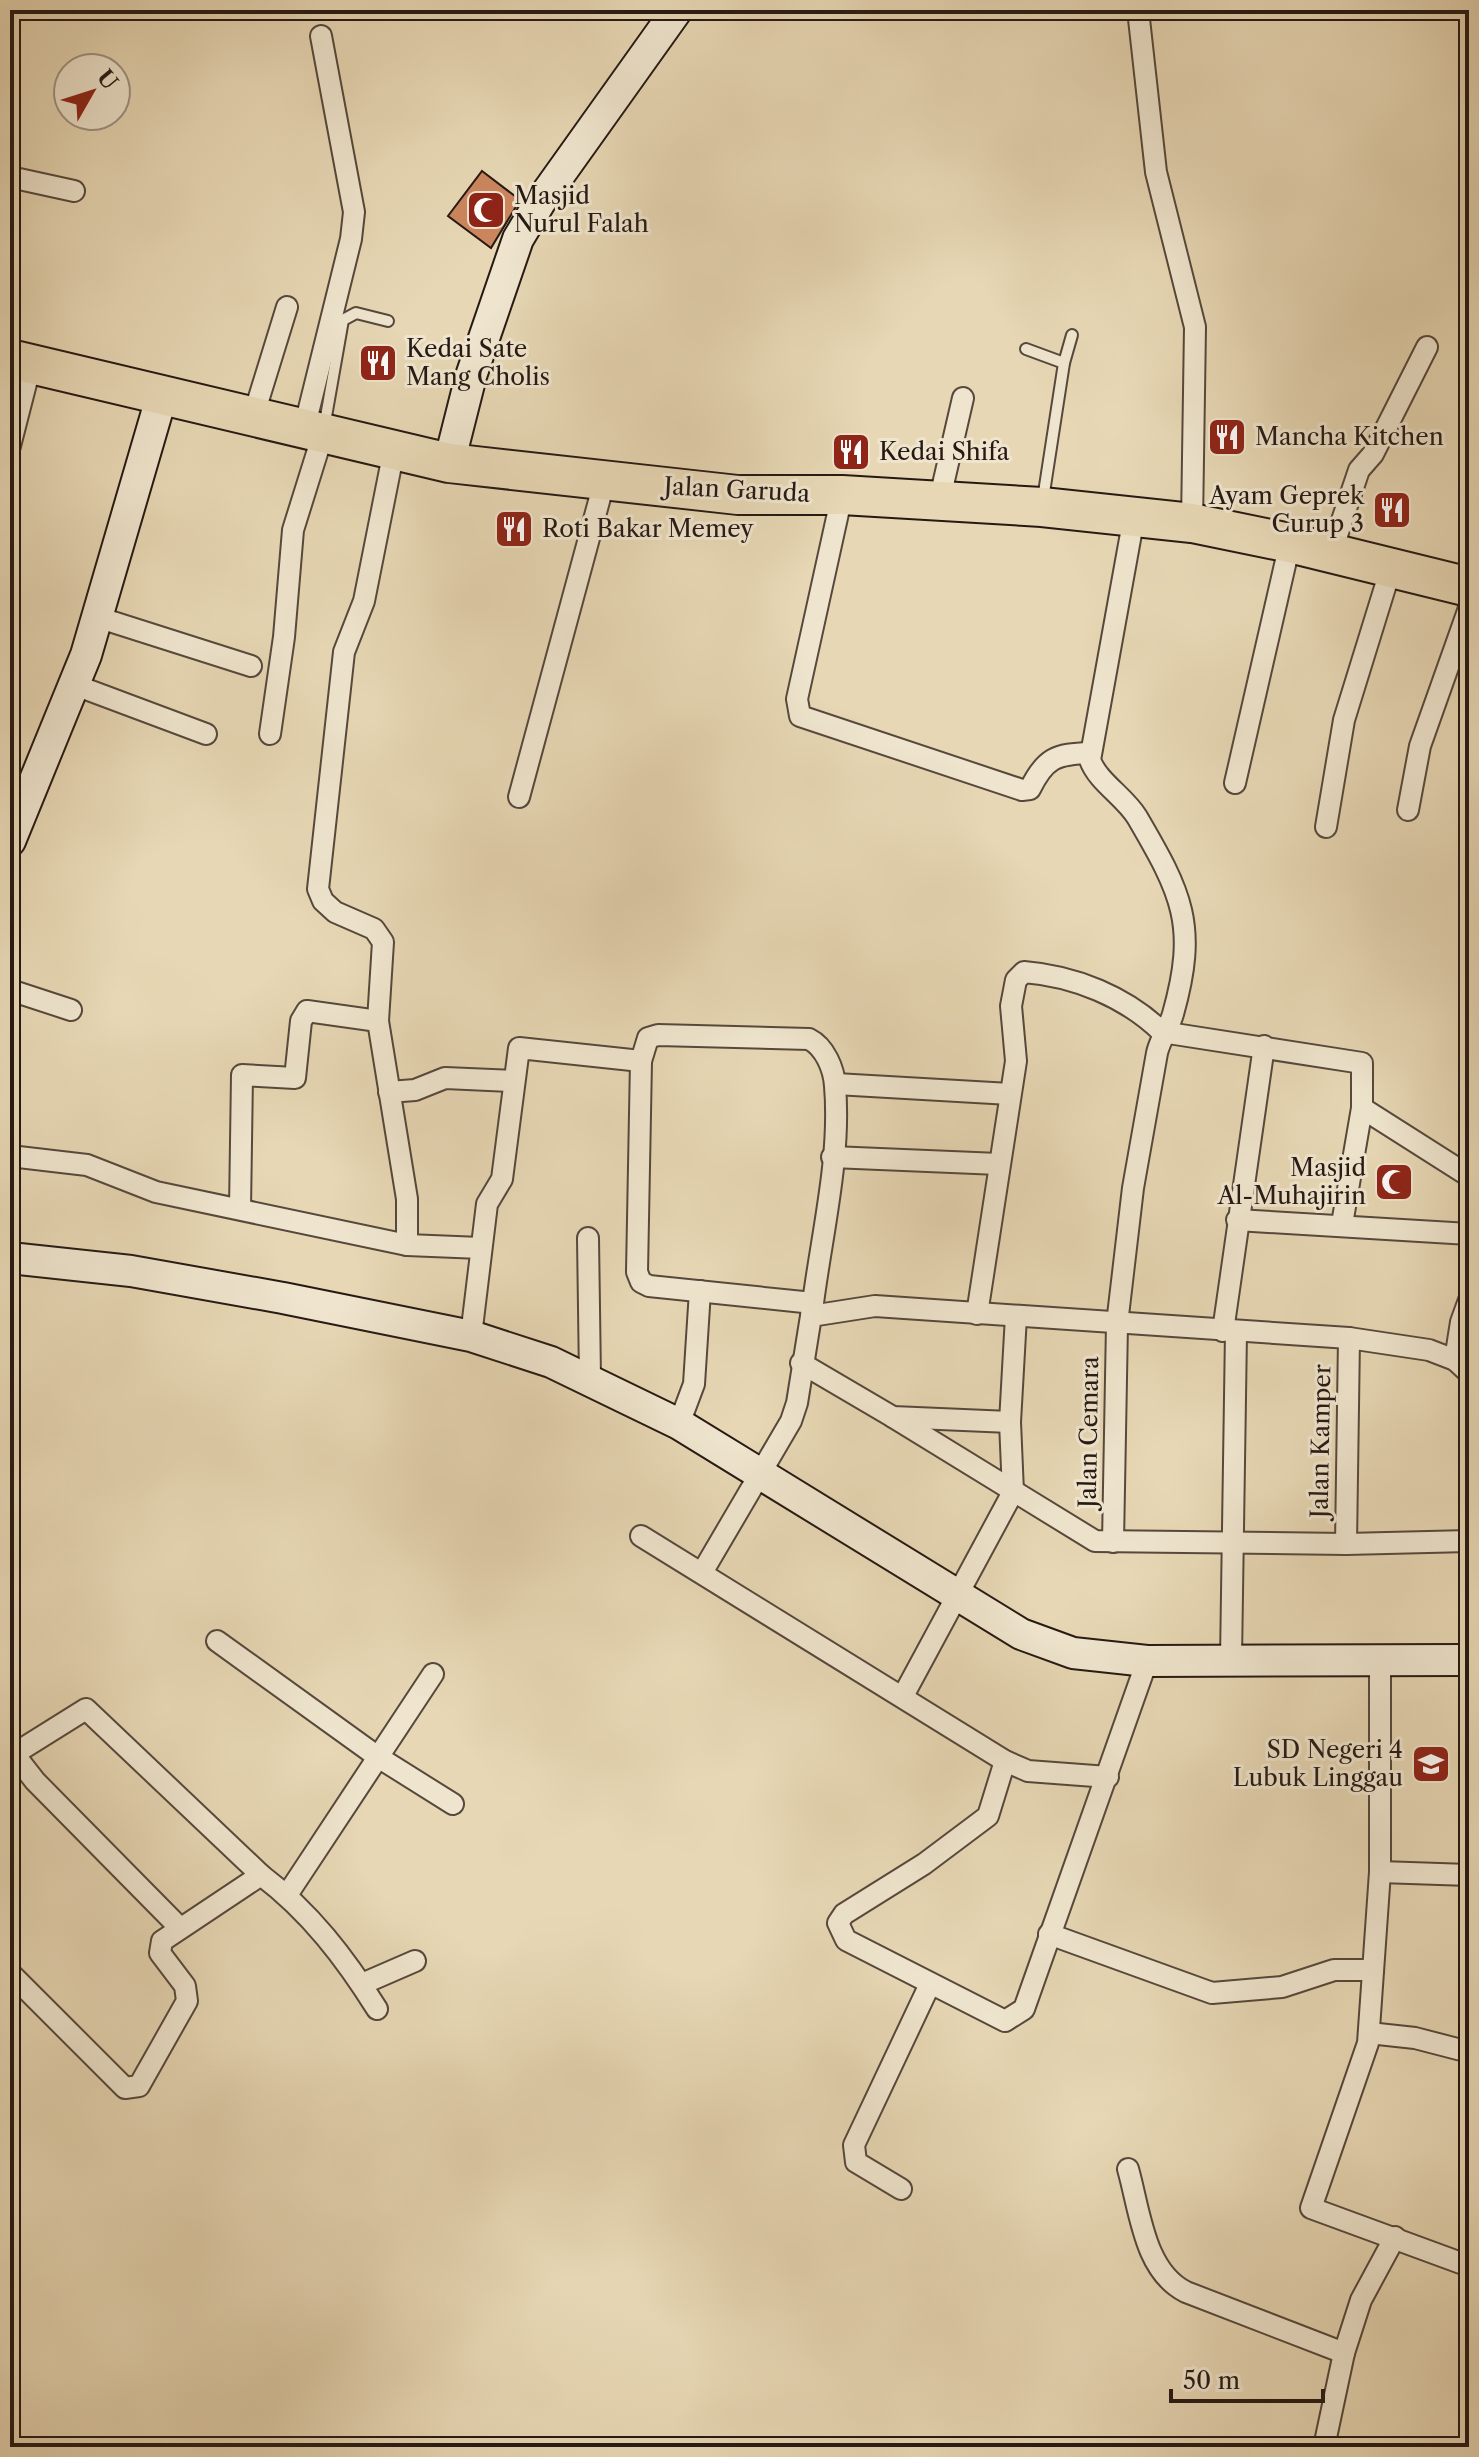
<svg xmlns="http://www.w3.org/2000/svg" width="1479" height="2457" font-family="'Libre Caslon Text',serif">
	<rect width="100%" height="100%" fill="#e7d7b4"/>
	<filter id="stains"><feTurbulence type="fractalNoise" baseFrequency=".0025" numOctaves="4"/><feColorMatrix values="0 0 0 0 .2 0 0 0 0 .09 0 0 0 0 .02 0 0 0 .5 -.17"/></filter>
	<radialGradient id="worn" r=".72"><stop offset=".6" stop-color="#630" stop-opacity="0"/><stop offset="1" stop-color="#630" stop-opacity=".3"/></radialGradient>
	<polygon fill="#cb865e" stroke="#261914" stroke-width="2" points="482,171 520,200 491,248 448,216"/>
	<g fill="none" stroke-linecap="round" stroke-linejoin="round">
		<g stroke="#56483c" stroke-width="14">
			<g id="lane">
				<polyline points="1026,349 1064,363"/>
				<polyline points="324,428 343,320 356,313 388,321"/>
				<polyline points="1043,499 1064,363 1072,335"/>
			</g>
		</g>
		<g stroke="#56483c" stroke-width="24">
			<g id="street">
				<polyline points="1138,10 1156,172 1195,327 1192,523"/>
				<polyline points="10,177 74,191"/>
				<polyline points="253,417 287,307"/>
				<polyline points="304,429 351,239 354,212 321,36"/>
				<polyline points="10,446 31,364"/>
				<polyline points="394,450 364,601 344,652 318,889 323,901 335,912 374,929 383,942 378,1021 407,1199 407,1245"/>
				<path d="M842,495L797,699L800,716L1022,790L1030,789C1045,758 1056,754 1090,753"/>
				<polyline points="939,502 963,398"/>
				<polyline points="1331,553 1359,470 1373,454 1427,347"/>
				<polyline points="97,617 251,666"/>
				<polyline points="75,685 206,734"/>
				<polyline points="270,734 284,637 293,530 323,434"/>
				<polyline points="1235,783 1290,543"/>
				<polyline points="519,797 605,479"/>
				<polyline points="1408,810 1420,746 1469,608"/>
				<polyline points="1326,827 1344,720 1391,568"/>
				<polyline points="10,990 71,1010"/>
				<polyline points="836,1084 1010,1094"/>
				<polyline points="389,1092 415,1090 445,1078 513,1081"/>
				<polyline points="1362,1108 1469,1176"/>
				<polyline points="10,1156 87,1165 156,1192 407,1245 481,1248"/>
				<polyline points="832,1157 999,1164"/>
				<polyline points="240,1209 242,1075 295,1078 301,1021 307,1011 378,1021"/>
				<polyline points="1237,1220 1469,1234"/>
				<polyline points="588,1238 590,1378"/>
				<path d="M977,1314L1016,1061L1011,1006L1016,980L1024,972C1075,976 1126,997 1162,1032L1362,1063V1108L1342,1224"/>
				<path d="M811,1316L813,1303C822,1233 841,1157 835,1086C834,1069 825,1047 809,1039L658,1035L648,1038L641,1061L637,1272L641,1282L649,1286L813,1303"/>
				<polyline points="1223,1331 1264,1046"/>
				<polyline points="471,1336 487,1204 502,1179 519,1048 641,1061"/>
				<polyline points="1455,1360 1461,1322 1469,1300"/>
				<polyline points="801,1363 893,1417 1010,1422"/>
				<polyline points="893,1417 1095,1541 1346,1544 1469,1541"/>
				<polyline points="679,1424 694,1384 700,1291"/>
				<polyline points="641,1536 1005,1761 1028,1771 1108,1777"/>
				<path d="M1113,1542L1117,1324L1133,1188L1157,1053C1160,1039 1169,1028 1173,1014C1198,925 1182,894 1137,817C1124,796 1098,782 1090,760L1134,517"/>
				<polyline points="1346,1544 1349,1338"/>
				<polyline points="703,1571 791,1421 797,1403 811,1316 875,1306 1349,1338 1429,1350 1455,1360 1469,1373"/>
				<polyline points="217,1641 378,1757 453,1804"/>
				<polyline points="1231,1659 1236,1332"/>
				<polyline points="1380,1660 1380,1872 1368,2043 1311,2208 1469,2266"/>
				<polyline points="903,1696 1013,1492 1010,1422 1016,1316"/>
				<polyline points="10,1749 35,1781 179,1927"/>
				<path d="M14,1754L86,1709L261,1875C310,1912 345,1958 377,2009"/>
				<polyline points="1005,1761 988,1816 924,1864 844,1914 838,1923 846,1940 1005,2021 1024,2009 1147,1661"/>
				<polyline points="1380,1872 1469,1875"/>
				<polyline points="287,1895 433,1674"/>
				<polyline points="1049,1934 1212,1993 1282,1987 1334,1970 1373,1970"/>
				<polyline points="10,1973 125,2088 139,2086 187,2001 185,1986 160,1953 162,1941 261,1875"/>
				<polyline points="362,1984 415,1961"/>
				<polyline points="1369,2033 1415,2038 1469,2052"/>
				<path d="M1128,2169C1140,2211 1144,2271 1186,2292L1344,2353"/>
				<polyline points="901,2189 856,2162 854,2145 930,1984"/>
				<polyline points="1324,2447 1344,2353 1361,2300 1395,2237"/>
			</g>
		</g>
		<g stroke="#261914" stroke-width="34">
			<g id="secondary">
				<polyline points="449,463 471,376 518,239 540,202 677,10"/>
				<polyline points="10,841 86,655 162,395"/>
				<polyline points="10,1258 131,1271 283,1298 471,1336 551,1362 679,1424 1021,1634 1073,1653 1147,1661 1469,1660"/>
			</g>
		</g>
		<g stroke="#261914" stroke-width="42">
			<polyline id="highway" points="10,359 449,463 738,495 842,495 1042,507 1192,523 1290,543 1469,587"/>
		</g>
		<use href="#lane" stroke="#efe5ce" stroke-width="10"/>
		<use href="#street" stroke="#efe5ce" stroke-width="20"/>
		<use href="#secondary" stroke="#efe5ce" stroke-width="30"/>
		<use href="#highway" stroke="#e7d7b4" stroke-width="38"/>
	</g>
	<defs>
		<g id="mosque-square" transform="scale(2)"><rect x="-9" y="-9" width="18" height="18" rx="4" fill="#8f2418" stroke="#efe5ce"/><path d="M3.5-4.9A6 6 0 1 0 3.5 4.9A5 5 0 1 1 3.5-4.9Z" fill="#fff"/></g>
		<g id="restaurant-square" transform="scale(2)"><rect x="-9" y="-9" width="18" height="18" rx="4" fill="#8f2418" stroke="#efe5ce"/><path d="M-5-6h1v4h1v-4h1v4h1v-4h1v5L-1.5 .5V6h-2V.5L-5-1ZM5-6V6H3V1.5H1.5Q1.5-4 5-6Z" fill="#fff"/></g>
		<g id="school-square" transform="scale(2)"><rect x="-9" y="-9" width="18" height="18" rx="4" fill="#8f2418" stroke="#efe5ce"/><path d="M0-5L7-2L0 1L-7-2ZM-4 1L0 2.5L4 1V4Q0 6-4 4Z" fill="#fff"/></g>
	</defs>
	<g fill-rule="evenodd">
		<use href="#mosque-square" x="486" y="210"/>
		<use href="#restaurant-square" x="378" y="363"/>
		<use href="#restaurant-square" x="1227" y="437"/>
		<use href="#restaurant-square" x="851" y="452"/>
		<use href="#restaurant-square" x="1392" y="510"/>
		<use href="#restaurant-square" x="514" y="529"/>
		<use href="#mosque-square" x="1394" y="1182"/>
		<use href="#school-square" x="1431" y="1764"/>
	</g>
	<g text-anchor="middle" stroke-width="6" stroke-linejoin="round" paint-order="stroke">
		<g font-size="24" fill="#261914" stroke="#efe5ce" text-anchor="start">
			<text x="514" y="204">Masjid<tspan x="514" dy="28">Nurul Falah</tspan></text>
			<text x="406" y="357">Kedai Sate<tspan x="406" dy="28">Mang Cholis</tspan></text>
			<text x="1255" y="445">Mancha Kitchen</text>
			<text x="879" y="460">Kedai Shifa</text>
			<text x="1364" y="504" text-anchor="end">Ayam Geprek<tspan x="1364" dy="28">Curup 3</tspan></text>
			<text x="542" y="537">Roti Bakar Memey</text>
			<text x="1366" y="1176" text-anchor="end">Masjid<tspan x="1366" dy="28">Al-Muhajirin</tspan></text>
			<text x="1403" y="1758" text-anchor="end">SD Negeri 4<tspan x="1403" dy="28">Lubuk Linggau</tspan></text>
		</g>
		<g font-size="24" fill="#261914" stroke="#efe5ce">
			<text transform="translate(737 490) rotate(3)" y="8">Jalan Garuda</text>
			<text transform="translate(1089 1432) rotate(-89)" y="8">Jalan Cemara</text>
			<text transform="translate(1321 1441) rotate(-89)" y="8">Jalan Kamper</text>
		</g>
	</g>
	<rect width="1479" height="2457" fill="none" stroke="#e7d7b4" stroke-width="40"/>
	<rect x="12" y="12" width="1455" height="2433" fill="none" stroke="#261914" stroke-width="4"/>
	<rect x="20" y="20" width="1439" height="2417" fill="none" stroke="#261914" stroke-width="2"/>
	<g transform="translate(92 92) rotate(51)"><circle r="38" fill="#efe5ce" stroke="#9f9384" stroke-width="2"/>
	<path d="M0-6L14 30L0 20L-14 30Z" fill="#8f2418"/>
	<text y="-12" font-size="22" font-weight="bold" text-anchor="middle" fill="#261914">U</text>
	</g>
	<path d="M1171 2389v12h152v-12" fill="none" stroke="#261914" stroke-width="4"/>
	<text x="1183" y="2389" font-size="24" fill="#261914" stroke="#efe5ce" stroke-width="6" paint-order="stroke">50 m</text>
	<rect width="100%" height="100%" filter="url(#stains)"/>
	<rect width="100%" height="100%" fill="url(#worn)"/>
</svg>
